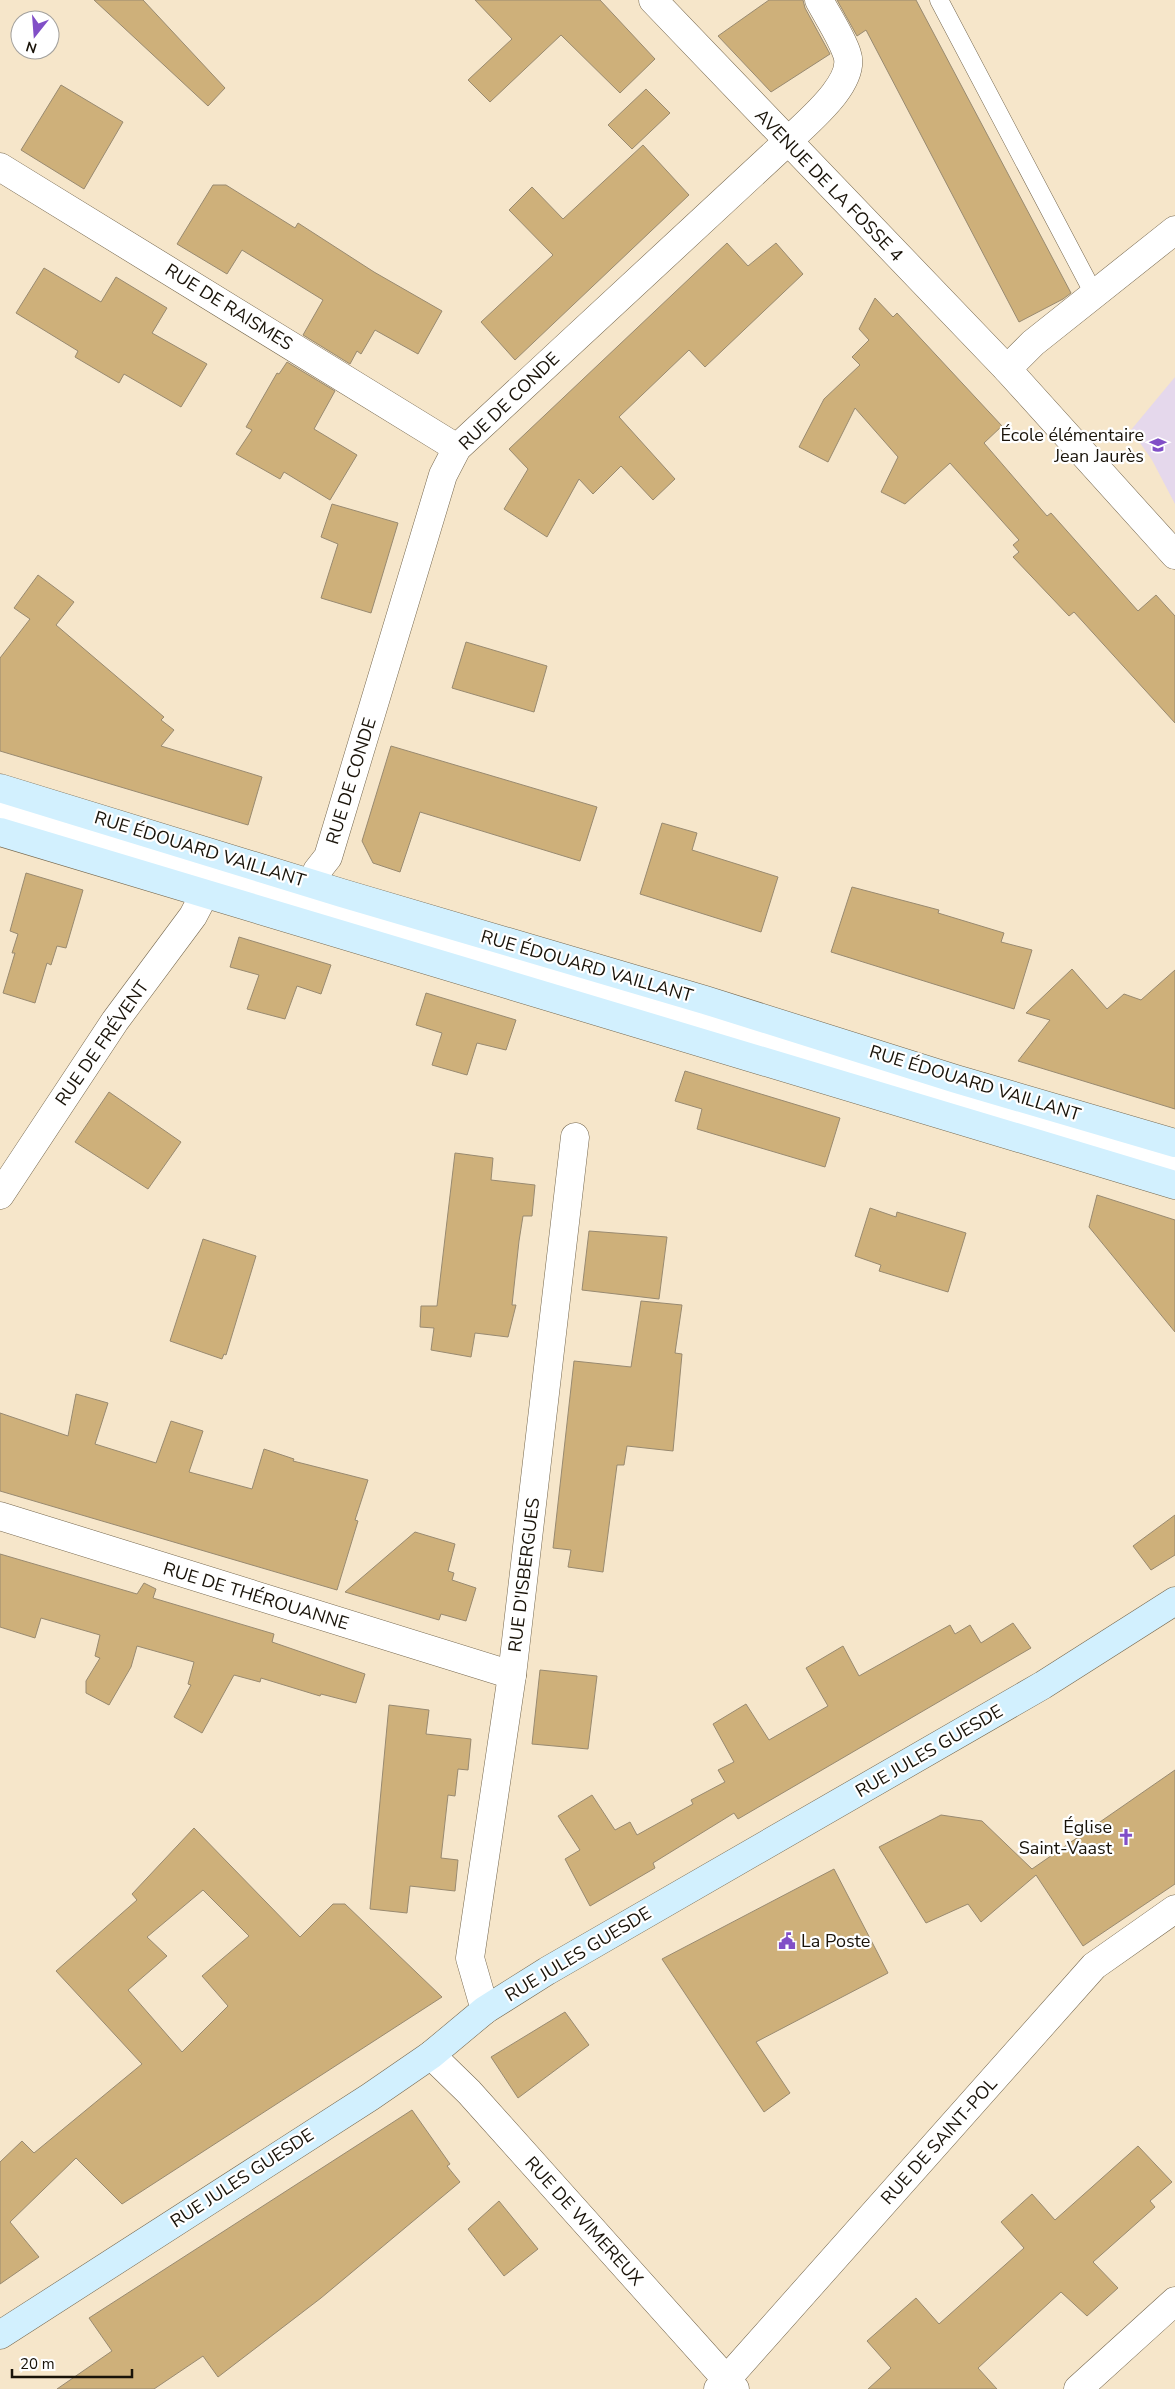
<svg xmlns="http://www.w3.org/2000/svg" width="1175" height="2389" font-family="'Nunito Sans',sans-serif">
	<rect width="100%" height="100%" fill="#f6e6ca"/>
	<polygon fill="#e5d8ec" points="1175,377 1175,504 1152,460 1131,430"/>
	<g fill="#ceb07a" stroke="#998a70" fill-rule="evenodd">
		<polygon points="94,0 143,0 225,88 208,106"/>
		<polygon points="475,0 600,0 655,59 620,93 561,35 490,102 468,80 512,39"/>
		<polygon points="769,0 803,0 805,8 830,54 771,92 718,36"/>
		<polygon points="837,0 916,0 1071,293 1063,299 1019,322 866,30 857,36"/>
		<polygon points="61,85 123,122 84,189 21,150"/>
		<polygon points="646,89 670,113 632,149 608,125"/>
		<polygon points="643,145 689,195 515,360 481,322 553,255 509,210 532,187 563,219"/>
		<polygon points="213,185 226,185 295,228 298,223 374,272 442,311 418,354 375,330 361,354 357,351 350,364 303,335 323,300 242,250 227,274 177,244"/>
		<polygon points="727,243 748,266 776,243 803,274 705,367 689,350 619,417 675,479 653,500 621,466 593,494 579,479 547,537 504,509 528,469 509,449"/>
		<polygon points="44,268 101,302 116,277 167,308 152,333 207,364 181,407 124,374 119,383 75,357 78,351 16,313"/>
		<polygon points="875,298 893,317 897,313 1002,426 984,443 1047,516 1051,513 1138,611 1156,595 1175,616 1175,723 1074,612 1069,616 1013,557 1019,552 1013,545 1019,540 950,463 905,504 881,492 898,457 855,408 828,462 799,447 824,399 860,365 852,357 869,340 859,329"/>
		<polygon points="287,362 335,391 314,429 357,455 330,500 284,472 280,479 236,454 252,430 246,427 277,373 279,374"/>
		<polygon points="332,504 398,523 371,613 321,598 338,544 321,537"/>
		<polygon points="38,575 74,602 56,625 164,717 161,720 174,730 161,746 262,777 248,825 0,751 0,658 30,619 14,608"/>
		<polygon points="466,642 547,666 534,712 452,688"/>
		<polygon points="391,746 597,807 580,861 420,812 400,872 373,863 362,841"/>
		<polygon points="662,823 697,833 692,850 778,877 761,932 640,894"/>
		<polygon points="26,873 83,890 66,948 57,946 51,965 47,963 35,1003 3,993 15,953 12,953 18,934 10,931"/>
		<polygon points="852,887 939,910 938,913 1004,933 1001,942 1032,950 1014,1009 831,952"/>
		<polygon points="239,937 331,965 321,994 297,986 285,1019 247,1009 259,975 230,967"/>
		<polygon points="1072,969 1107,1009 1124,994 1141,1000 1175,970 1175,1109 1018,1061 1050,1020 1026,1013"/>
		<polygon points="426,993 516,1020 506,1050 477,1043 467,1075 432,1065 442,1033 416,1025"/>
		<polygon points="685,1071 840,1118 825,1167 697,1129 702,1109 675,1101"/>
		<polygon points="109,1092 181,1142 148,1189 75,1142"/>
		<polygon points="455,1153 493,1158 491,1180 535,1185 532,1216 523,1216 519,1241 512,1305 516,1305 508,1337 475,1333 471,1357 431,1350 434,1328 420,1327 421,1306 437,1306"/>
		<polygon points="1097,1195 1175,1220 1175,1332 1089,1227"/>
		<polygon points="870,1208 896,1217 897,1212 966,1233 948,1292 879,1271 881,1265 855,1256"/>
		<polygon points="589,1231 667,1237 659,1299 582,1290"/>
		<polygon points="203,1239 256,1256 226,1355 224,1354 222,1359 170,1341"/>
		<polygon points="641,1301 682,1305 675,1353 682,1354 673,1451 627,1446 624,1465 617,1465 603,1572 568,1567 571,1550 553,1548 574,1361 631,1367"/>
		<polygon points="76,1394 108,1403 95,1444 156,1463 171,1421 203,1431 189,1472 252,1489 264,1449 294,1459 293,1461 368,1480 355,1520 358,1521 337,1590 0,1491 0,1413 68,1436"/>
		<polygon points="1175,1515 1175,1555 1151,1570 1133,1546"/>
		<polygon points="415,1532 455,1544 448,1571 454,1573 452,1580 476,1588 466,1621 441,1614 439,1620 345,1592"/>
		<polygon points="0,1554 137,1594 144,1583 156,1589 153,1598 274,1634 272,1642 365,1674 356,1703 321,1694 320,1696 261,1678 260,1682 234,1675 202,1733 174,1717 191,1685 188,1684 194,1662 137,1646 131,1667 109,1705 86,1693 86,1681 100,1658 95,1656 100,1635 41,1618 35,1638 0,1627"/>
		<polygon points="1013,1623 1031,1648 738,1819 734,1813 653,1863 655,1868 590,1906 565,1859 580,1850 558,1816 592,1795 615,1830 630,1822 637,1835 693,1804 691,1800 725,1782 718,1770 734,1762 713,1724 746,1704 769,1740 828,1706 806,1668 843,1646 859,1676 950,1625 955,1634 970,1625 981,1643"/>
		<polygon points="540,1670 597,1676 588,1749 532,1744"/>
		<polygon points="389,1705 429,1710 426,1734 471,1739 468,1770 458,1769 455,1796 448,1795 441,1858 458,1860 455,1891 410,1886 407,1913 370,1909"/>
		<polygon points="1175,1770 1175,1884 1083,1946 1036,1875 981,1922 968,1904 926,1923 879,1847 941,1815 982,1821 1032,1869"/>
		<path d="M194,1828L300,1937L333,1904H345L442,1997L122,2204L76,2158L10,2222L39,2257L0,2284V2162L22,2141L34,2153L142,2064L56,1971L137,1900L132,1894ZM203,1890L249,1936L202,1976L228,2006L182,2052L128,1990L167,1956L147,1937Z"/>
		<polygon points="834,1869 888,1973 756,2042 790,2093 764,2112 662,1959"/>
		<polygon points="565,2012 589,2045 518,2098 491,2057"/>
		<polygon points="412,2110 450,2164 447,2166 460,2182 321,2298 218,2377 203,2356 154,2389 57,2389 112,2351 89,2318"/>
		<polygon points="1138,2146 1172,2182 1150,2201 1155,2207 1093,2262 1118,2288 1087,2316 1061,2292 978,2368 997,2389 868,2389 891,2368 867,2341 916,2298 939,2324 1024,2248 1001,2222 1032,2194 1055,2220"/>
		<polygon points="499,2201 538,2249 504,2276 468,2229"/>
	</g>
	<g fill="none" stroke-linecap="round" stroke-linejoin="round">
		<g stroke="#75674e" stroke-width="19">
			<g id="lane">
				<polyline points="939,0 1094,294"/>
				<polyline points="0,810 954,1097 1175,1166"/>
			</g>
		</g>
		<g stroke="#75674e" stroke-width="29">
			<g id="street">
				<polyline points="653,0 1007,369 1175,555"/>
				<polyline points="0,167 457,448"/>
				<polyline points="1007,369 1033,343 1175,230"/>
				<path d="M313,883L317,871L328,857L443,475L457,448L787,142C806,123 857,83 847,54C841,36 828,17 819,0"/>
				<polyline points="0,1195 115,1021 193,916 205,893"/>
				<polyline points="0,1516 512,1675"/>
				<polyline points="485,2010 470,1958 512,1675 575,1137"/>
				<polyline points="431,2055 469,2092 735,2389"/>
				<polyline points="718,2389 1094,1966 1175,1909"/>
				<polyline points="1078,2389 1175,2301"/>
			</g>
		</g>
		<g stroke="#75674e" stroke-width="29">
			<g id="secondary">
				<polyline points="0,788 342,893 705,1000 956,1079 1175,1143"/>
				<polyline points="0,832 1175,1185"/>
				<polyline points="0,2335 370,2097 431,2055 485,2010 547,1971 1043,1685 1175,1601"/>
			</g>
		</g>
		<use href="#lane" stroke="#fff" stroke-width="18"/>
		<use href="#street" stroke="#fff" stroke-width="28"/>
		<use href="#secondary" stroke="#d2f0fe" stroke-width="28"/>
	</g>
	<defs>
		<g id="school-bare" transform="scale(1.35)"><path d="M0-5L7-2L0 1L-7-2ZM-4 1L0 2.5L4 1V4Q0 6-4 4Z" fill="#814fc7" stroke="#fff" stroke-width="2.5" paint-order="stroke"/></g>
		<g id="church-bare" transform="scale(1.35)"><path d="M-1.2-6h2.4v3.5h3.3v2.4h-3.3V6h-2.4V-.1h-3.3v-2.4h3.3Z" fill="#814fc7" stroke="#fff" stroke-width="2.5" paint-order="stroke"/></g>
		<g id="civic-bare" transform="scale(1.35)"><path d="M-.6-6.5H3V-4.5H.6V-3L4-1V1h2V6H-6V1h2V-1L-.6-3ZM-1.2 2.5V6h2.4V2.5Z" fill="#814fc7" stroke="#fff" stroke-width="2.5" paint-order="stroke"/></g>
	</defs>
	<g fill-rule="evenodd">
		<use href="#school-bare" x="1158" y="445"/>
		<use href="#church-bare" x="1126" y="1837"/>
		<use href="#civic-bare" x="787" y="1941"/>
	</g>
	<g text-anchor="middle" stroke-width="4.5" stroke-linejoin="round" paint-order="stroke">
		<g font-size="18" fill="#191309" stroke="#fff">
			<text transform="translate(829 185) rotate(46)" y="6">AVENUE DE LA FOSSE 4</text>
			<text transform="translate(229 307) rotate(32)" y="6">RUE DE RAISMES</text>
			<text transform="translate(509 401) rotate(-44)" y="6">RUE DE CONDE</text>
			<text transform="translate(351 781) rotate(-73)" y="6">RUE DE CONDE</text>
			<text transform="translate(200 849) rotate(17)" y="6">RUE ÉDOUARD VAILLANT</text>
			<text transform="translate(587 966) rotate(16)" y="6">RUE ÉDOUARD VAILLANT</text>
			<text transform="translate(102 1043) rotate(-55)" y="6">RUE DE FRÉVENT</text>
			<text transform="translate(975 1083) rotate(17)" y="6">RUE ÉDOUARD VAILLANT</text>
			<text transform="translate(524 1575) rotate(-83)" y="6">RUE D'ISBERGUES</text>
			<text transform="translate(256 1596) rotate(17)" y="6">RUE DE THÉROUANNE</text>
			<text transform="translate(929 1751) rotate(-30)" y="6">RUE JULES GUESDE</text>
			<text transform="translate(578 1954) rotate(-31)" y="6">RUE JULES GUESDE</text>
			<text transform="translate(939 2141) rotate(-48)" y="6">RUE DE SAINT-POL</text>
			<text transform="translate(242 2178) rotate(-33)" y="6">RUE JULES GUESDE</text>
			<text transform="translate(584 2221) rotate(48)" y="6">RUE DE WIMEREUX</text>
		</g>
		<g font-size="18" fill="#191309" stroke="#fff" text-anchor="end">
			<text x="1144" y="441">École élémentaire<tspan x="1144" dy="21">Jean Jaurès</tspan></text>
			<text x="1112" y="1833">Église<tspan x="1112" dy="21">Saint-Vaast</tspan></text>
			<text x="801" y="1947" text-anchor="start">La Poste</text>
		</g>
	</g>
	<g transform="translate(35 35) rotate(197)"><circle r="24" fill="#ffffff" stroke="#a3a19d"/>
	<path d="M0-4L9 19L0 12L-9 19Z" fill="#814fc7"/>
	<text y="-8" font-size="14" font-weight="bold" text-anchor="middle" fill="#191309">N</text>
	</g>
	<path d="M12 2369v8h120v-8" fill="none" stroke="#191309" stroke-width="2.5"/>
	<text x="20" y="2369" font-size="15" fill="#191309" stroke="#ffffff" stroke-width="4" paint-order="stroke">20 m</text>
</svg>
